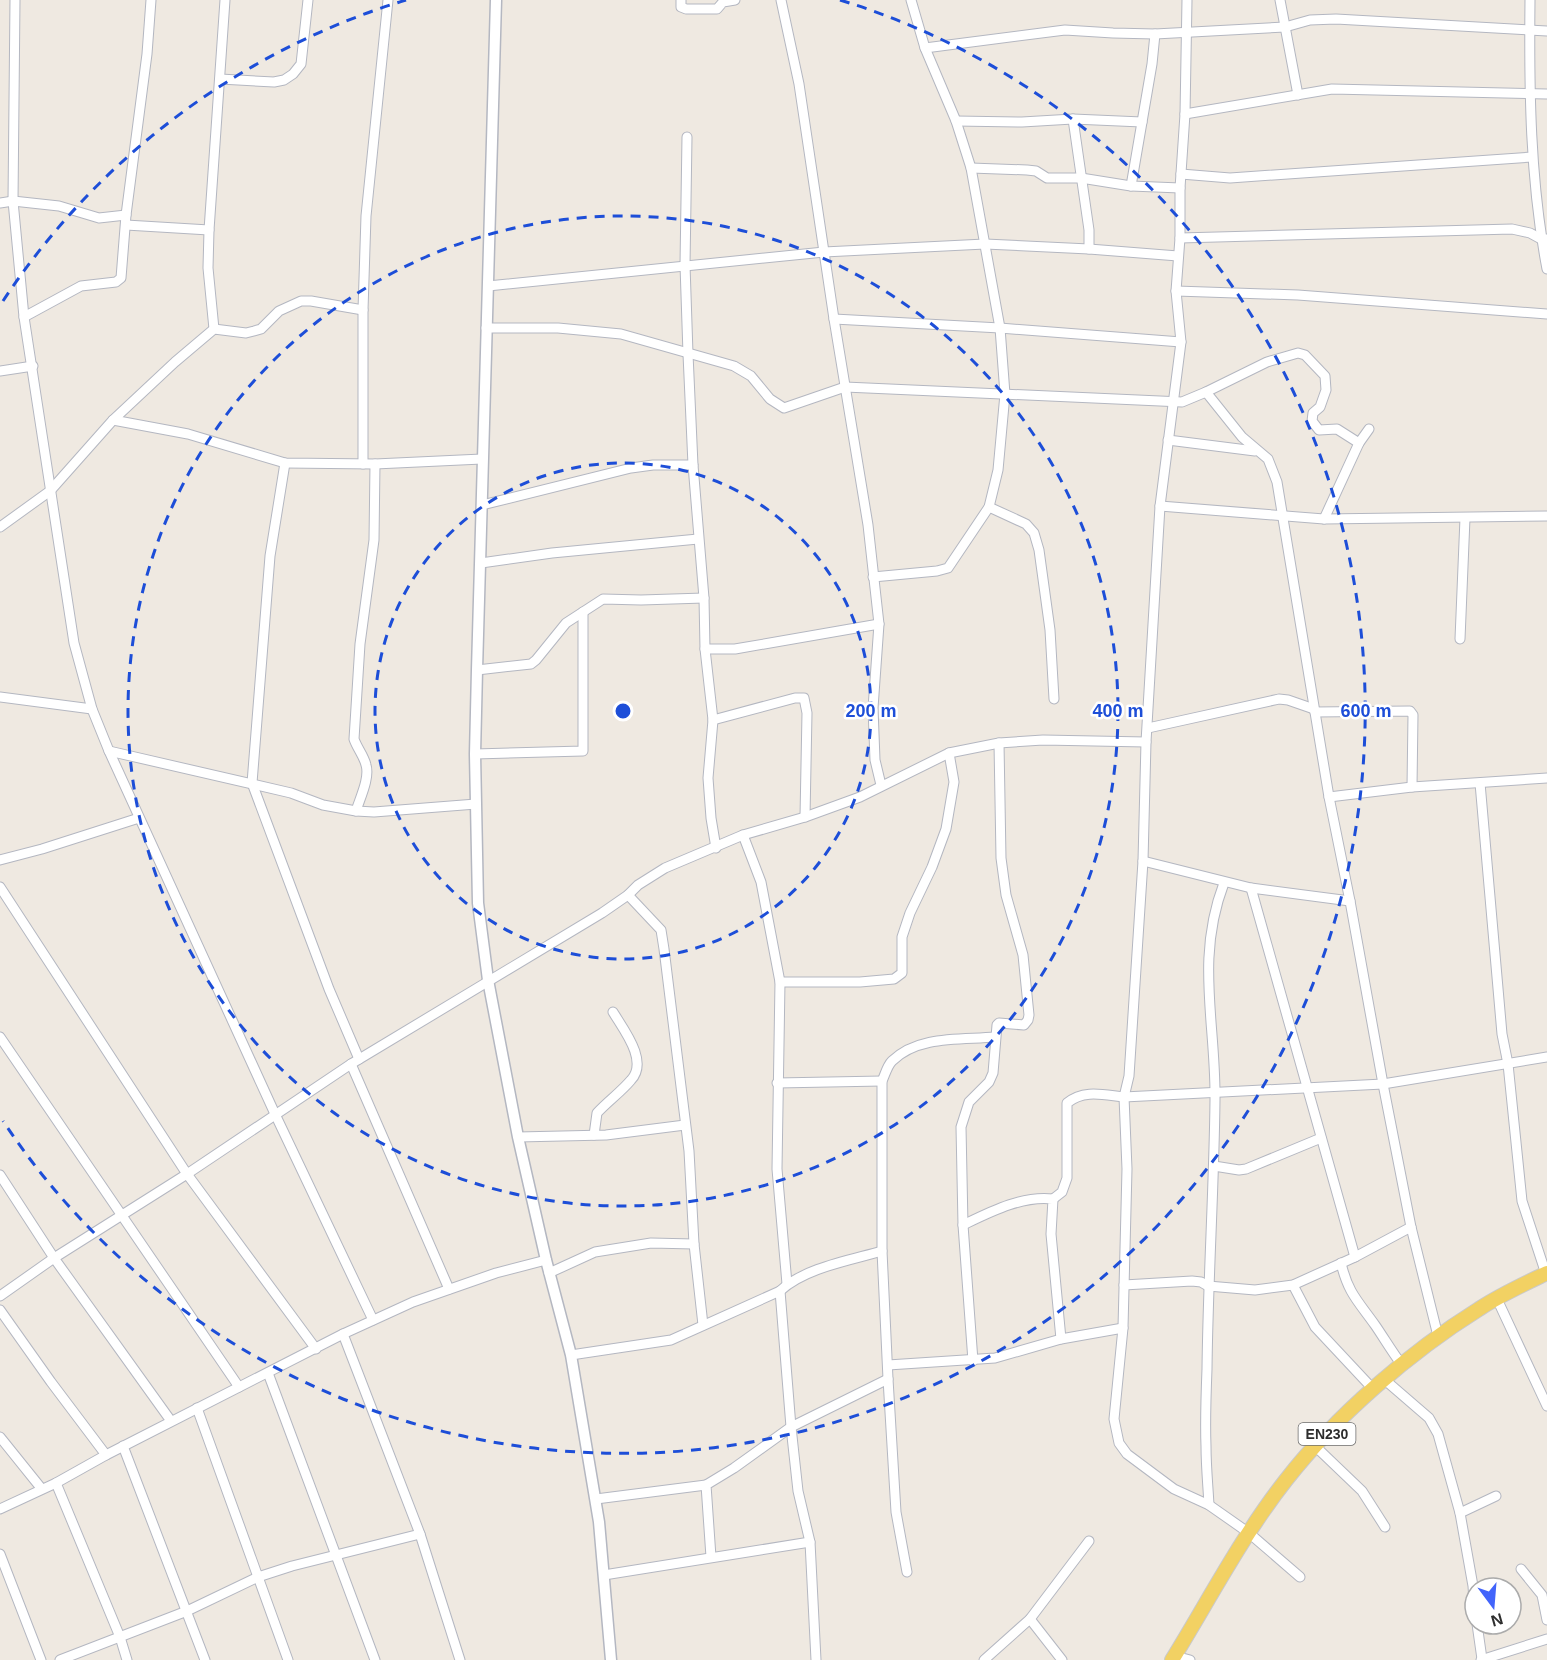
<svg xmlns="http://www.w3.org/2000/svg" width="1547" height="1660" font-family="Helvetica,sans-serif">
	<rect width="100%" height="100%" fill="#efe9e1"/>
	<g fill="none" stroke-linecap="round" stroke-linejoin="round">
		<g stroke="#b4b7c1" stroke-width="11">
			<g id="minor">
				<polyline points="15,0 13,201 24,317 74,643 92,709 109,751 275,1114 373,1320"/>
				<polyline points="681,0 681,7 686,9 717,9 723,2 735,0"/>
				<polyline points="781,0 799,84 834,319 868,525 879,624 873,708 875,760 881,785"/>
				<polyline points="1187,0 1185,114 1180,188 1180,238 1176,291 1181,342 1160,506 1146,742 1143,861 1129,1076 1124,1097 1127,1169 1123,1328 1114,1419 1119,1443 1127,1454 1174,1489 1209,1505 1249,1533 1300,1577"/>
				<polyline points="1280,0 1298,95"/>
				<path d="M1530,0C1529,90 1530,180 1547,269"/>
				<polyline points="925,48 1065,30 1113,33 1155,34 1285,27 1310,20 1336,19 1547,31"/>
				<polyline points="220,79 274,82 284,80 293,74 301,64 308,0"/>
				<polyline points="1185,114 1332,89 1547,94"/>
				<polyline points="1073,119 1089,230 1089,249"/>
				<polyline points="956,121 1022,122 1073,119 1142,122"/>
				<polyline points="687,137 685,265 688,354 693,465 704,598 705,649 713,720 708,778 711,818 716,848"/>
				<polyline points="971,168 1027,170 1036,171 1047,178 1081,178 1131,186 1180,188"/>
				<polyline points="1181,174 1230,178 1532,157"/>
				<polyline points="1131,186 1152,64 1155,34"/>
				<polyline points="0,203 13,201 59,206 99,218 126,215"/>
				<polyline points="126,225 209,230"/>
				<polyline points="1180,238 1512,229 1530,233 1541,239 1547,239"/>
				<polyline points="488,286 824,252 985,244 1089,249 1178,256"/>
				<polyline points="1176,291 1298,295 1547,314"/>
				<polyline points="24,317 81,286 116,282 121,278 126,215 147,54 151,0"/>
				<polyline points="834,319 1000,328 1181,342"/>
				<polyline points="486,328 558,328 621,334 734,366 751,376 770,399 784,408 845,387 1182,402 1206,392 1242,437 1268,459 1277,482 1329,797 1350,901 1383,1084 1411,1227 1438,1336"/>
				<polyline points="214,329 208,268 209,230 225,0"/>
				<polyline points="0,371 33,366"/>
				<polyline points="1206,392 1267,362 1298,353 1305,355 1325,376 1326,390 1320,407 1313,413 1312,421 1319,430 1337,429 1359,443"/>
				<polyline points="113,420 188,434 285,463 375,464 482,459"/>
				<polyline points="1168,440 1255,451"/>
				<polyline points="285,463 270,556 252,783 329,989 359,1059"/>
				<polyline points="363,464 363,310 366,216 388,0"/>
				<polyline points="482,505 631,468 653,465 693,465"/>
				<polyline points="1160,506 1324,519 1547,516"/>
				<polyline points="989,507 1026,524 1034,533 1039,550 1050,630 1054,699"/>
				<polyline points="1324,519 1359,443 1369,429"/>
				<polyline points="0,527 50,491 113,420 175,362 214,329 246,333 254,331 261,329 279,311 301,301 311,301 363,310"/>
				<polyline points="481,563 552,553 698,539"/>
				<polyline points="873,577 937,571 948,568 989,507 998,470 1005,394 1000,328 971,168 956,121 925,48 911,0"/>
				<polyline points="1460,639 1465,518"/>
				<polyline points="705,649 735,649 879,624"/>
				<polyline points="477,670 531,664 536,660 566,623 603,599 641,600 704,598"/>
				<polyline points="0,697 92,709"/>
				<polyline points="1315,712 1410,711 1413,715 1412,787"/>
				<polyline points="713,720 795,698 804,698 807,713 805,817"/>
				<polyline points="1148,728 1279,699 1288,700 1314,709"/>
				<polyline points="109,751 291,793 323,805 356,811 374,812 476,804"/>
				<polyline points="475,754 583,751 583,612"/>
				<polyline points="1480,783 1502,1034 1508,1064 1522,1201 1546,1274"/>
				<polyline points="1329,797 1412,787 1547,778"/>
				<path d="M356,811C360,798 370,778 366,765C364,756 357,748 354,739L360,644L374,540L375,464"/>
				<polyline points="743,835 761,882 780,982 777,1169 787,1284"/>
				<polyline points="0,860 42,849 139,818"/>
				<polyline points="1143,861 1251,888 1350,901"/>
				<polyline points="0,887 187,1174 316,1349"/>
				<polyline points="1251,888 1355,1257"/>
				<polyline points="628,895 661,930 664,949 689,1151 694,1244 703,1325"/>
				<polyline points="780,982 860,982 894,979 902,973 902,937 910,913 932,867 946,829 954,782 949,753"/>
				<polyline points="0,1037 239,1387"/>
				<polyline points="351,1064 449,1289"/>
				<polyline points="777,1083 882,1081"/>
				<path d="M594,1135L597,1113C608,1101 621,1092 631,1080C649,1061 623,1029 613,1012"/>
				<polyline points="518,1137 606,1135 685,1125"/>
				<polyline points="1214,1166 1239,1170 1246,1169 1321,1138"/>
				<polyline points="0,1175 54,1258 171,1421"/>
				<path d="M1053,1199L1062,1192L1067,1178V1103C1084,1089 1104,1095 1124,1097L1383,1084L1547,1057"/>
				<path d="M963,1225C990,1212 1023,1195 1053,1199L1051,1234L1061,1339"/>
				<path d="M1341,1263C1348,1293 1358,1301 1375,1325C1384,1338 1392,1352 1402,1365"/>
				<polyline points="549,1273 595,1252 651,1243 694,1244"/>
				<polyline points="1124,1285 1192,1281 1201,1282 1208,1286 1255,1290 1293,1285 1355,1257 1411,1227"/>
				<polyline points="1293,1285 1315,1327 1373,1389"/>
				<polyline points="780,1291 791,1427 798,1491 810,1542 816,1660"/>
				<polyline points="0,1296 54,1258 187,1174 351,1064 602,913 628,895 638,885 665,868 743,835 805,817 860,797 949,753 999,743 1043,740 1146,742"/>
				<polyline points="1497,1299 1547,1406"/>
				<polyline points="0,1310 51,1382 106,1455"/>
				<polyline points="343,1334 420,1534 460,1660"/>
				<path d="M571,1355L671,1340L780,1291C804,1268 851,1260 882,1251"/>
				<polyline points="973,1361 963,1225 961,1127 969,1102 989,1082 993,1073 997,1025 999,1023 1024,1025 1028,1020 1029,1015 1023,955 1006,895 1001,858 999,743"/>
				<polyline points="888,1365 995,1358 1061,1339 1123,1328"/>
				<polyline points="268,1373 375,1660"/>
				<polyline points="1385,1380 1429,1418 1438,1434 1460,1513 1473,1586 1475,1615"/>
				<polyline points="197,1408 288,1660"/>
				<polyline points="0,1437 41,1488"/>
				<polyline points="123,1446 205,1660"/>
				<polyline points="1315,1446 1362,1491 1385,1527"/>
				<polyline points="56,1483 120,1637 127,1660"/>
				<polyline points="596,1499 706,1485"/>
				<path d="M1209,1505C1208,1486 1206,1466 1206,1446C1205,1421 1206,1394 1207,1369C1208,1279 1214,1189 1215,1100C1216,1023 1195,959 1224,883"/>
				<polyline points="0,1509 56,1483 106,1455 343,1334 413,1302 496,1273 546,1260"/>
				<polyline points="1460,1513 1496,1496"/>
				<polyline points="0,1554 41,1660"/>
				<polyline points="711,1557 706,1485 734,1468 791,1427 888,1379"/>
				<polyline points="1521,1569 1542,1595 1547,1620"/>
				<path d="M907,1572L896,1512L888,1379L882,1251V1081C885,1075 887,1066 892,1061C918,1035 962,1040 995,1037"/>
				<polyline points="604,1575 810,1542"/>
				<polyline points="1030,1619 1062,1660"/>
				<polyline points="1477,1624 1482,1659"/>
				<polyline points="1175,1656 1190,1660"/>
				<polyline points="60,1660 187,1611 258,1577 292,1566 420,1534"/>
				<polyline points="984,1660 1030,1619 1089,1541"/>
				<polyline points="1481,1660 1547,1639"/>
			</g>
		</g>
		<g stroke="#b4b7c1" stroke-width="13">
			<polyline id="tertiary" points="496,0 477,670 475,754 478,903 488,980 518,1137 546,1260 571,1355 599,1522 611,1660"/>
		</g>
		<g stroke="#c9c9c9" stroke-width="16">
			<path id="primary" d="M1172,1660C1209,1600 1242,1536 1286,1480C1336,1416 1410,1352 1479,1309C1500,1295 1524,1284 1547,1273"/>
		</g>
		<use href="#minor" stroke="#fff" stroke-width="9"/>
		<use href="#tertiary" stroke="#fff" stroke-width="10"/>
		<use href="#primary" stroke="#f2d163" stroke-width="14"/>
	</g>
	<g fill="none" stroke="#1d4ed8" stroke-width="3" stroke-dasharray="10 8">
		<circle cx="623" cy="711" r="248"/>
		<circle cx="623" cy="711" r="495"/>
		<path d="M3 301A743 743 0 0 1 406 0M840 0A743 743 0 1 1 3 1121"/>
	</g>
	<g text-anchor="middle" stroke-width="5" stroke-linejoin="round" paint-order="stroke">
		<rect fill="#fff" stroke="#6d6d6d" stroke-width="1.5" x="1298.5" y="1423" width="57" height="22" rx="4.5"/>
		<g font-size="14" font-weight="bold" fill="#2e2e2e">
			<text x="1327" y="1439">EN230</text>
		</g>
	</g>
	<circle cx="623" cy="711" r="9" fill="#1d4ed8" stroke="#fff" stroke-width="3"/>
	<g font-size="18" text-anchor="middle" font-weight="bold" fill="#1d4ed8" stroke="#fff" stroke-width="5" stroke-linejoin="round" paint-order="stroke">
		<text x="871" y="717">200 m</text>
		<text x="1118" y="717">400 m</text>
		<text x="1366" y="717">600 m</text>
	</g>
	<g transform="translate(1493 1606) rotate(164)"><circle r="28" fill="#ffffff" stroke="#ababab" stroke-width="1.5"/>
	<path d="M0-4.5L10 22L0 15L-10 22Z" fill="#4264fb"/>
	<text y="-9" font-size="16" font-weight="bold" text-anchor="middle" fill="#2e2e2e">N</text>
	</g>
</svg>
